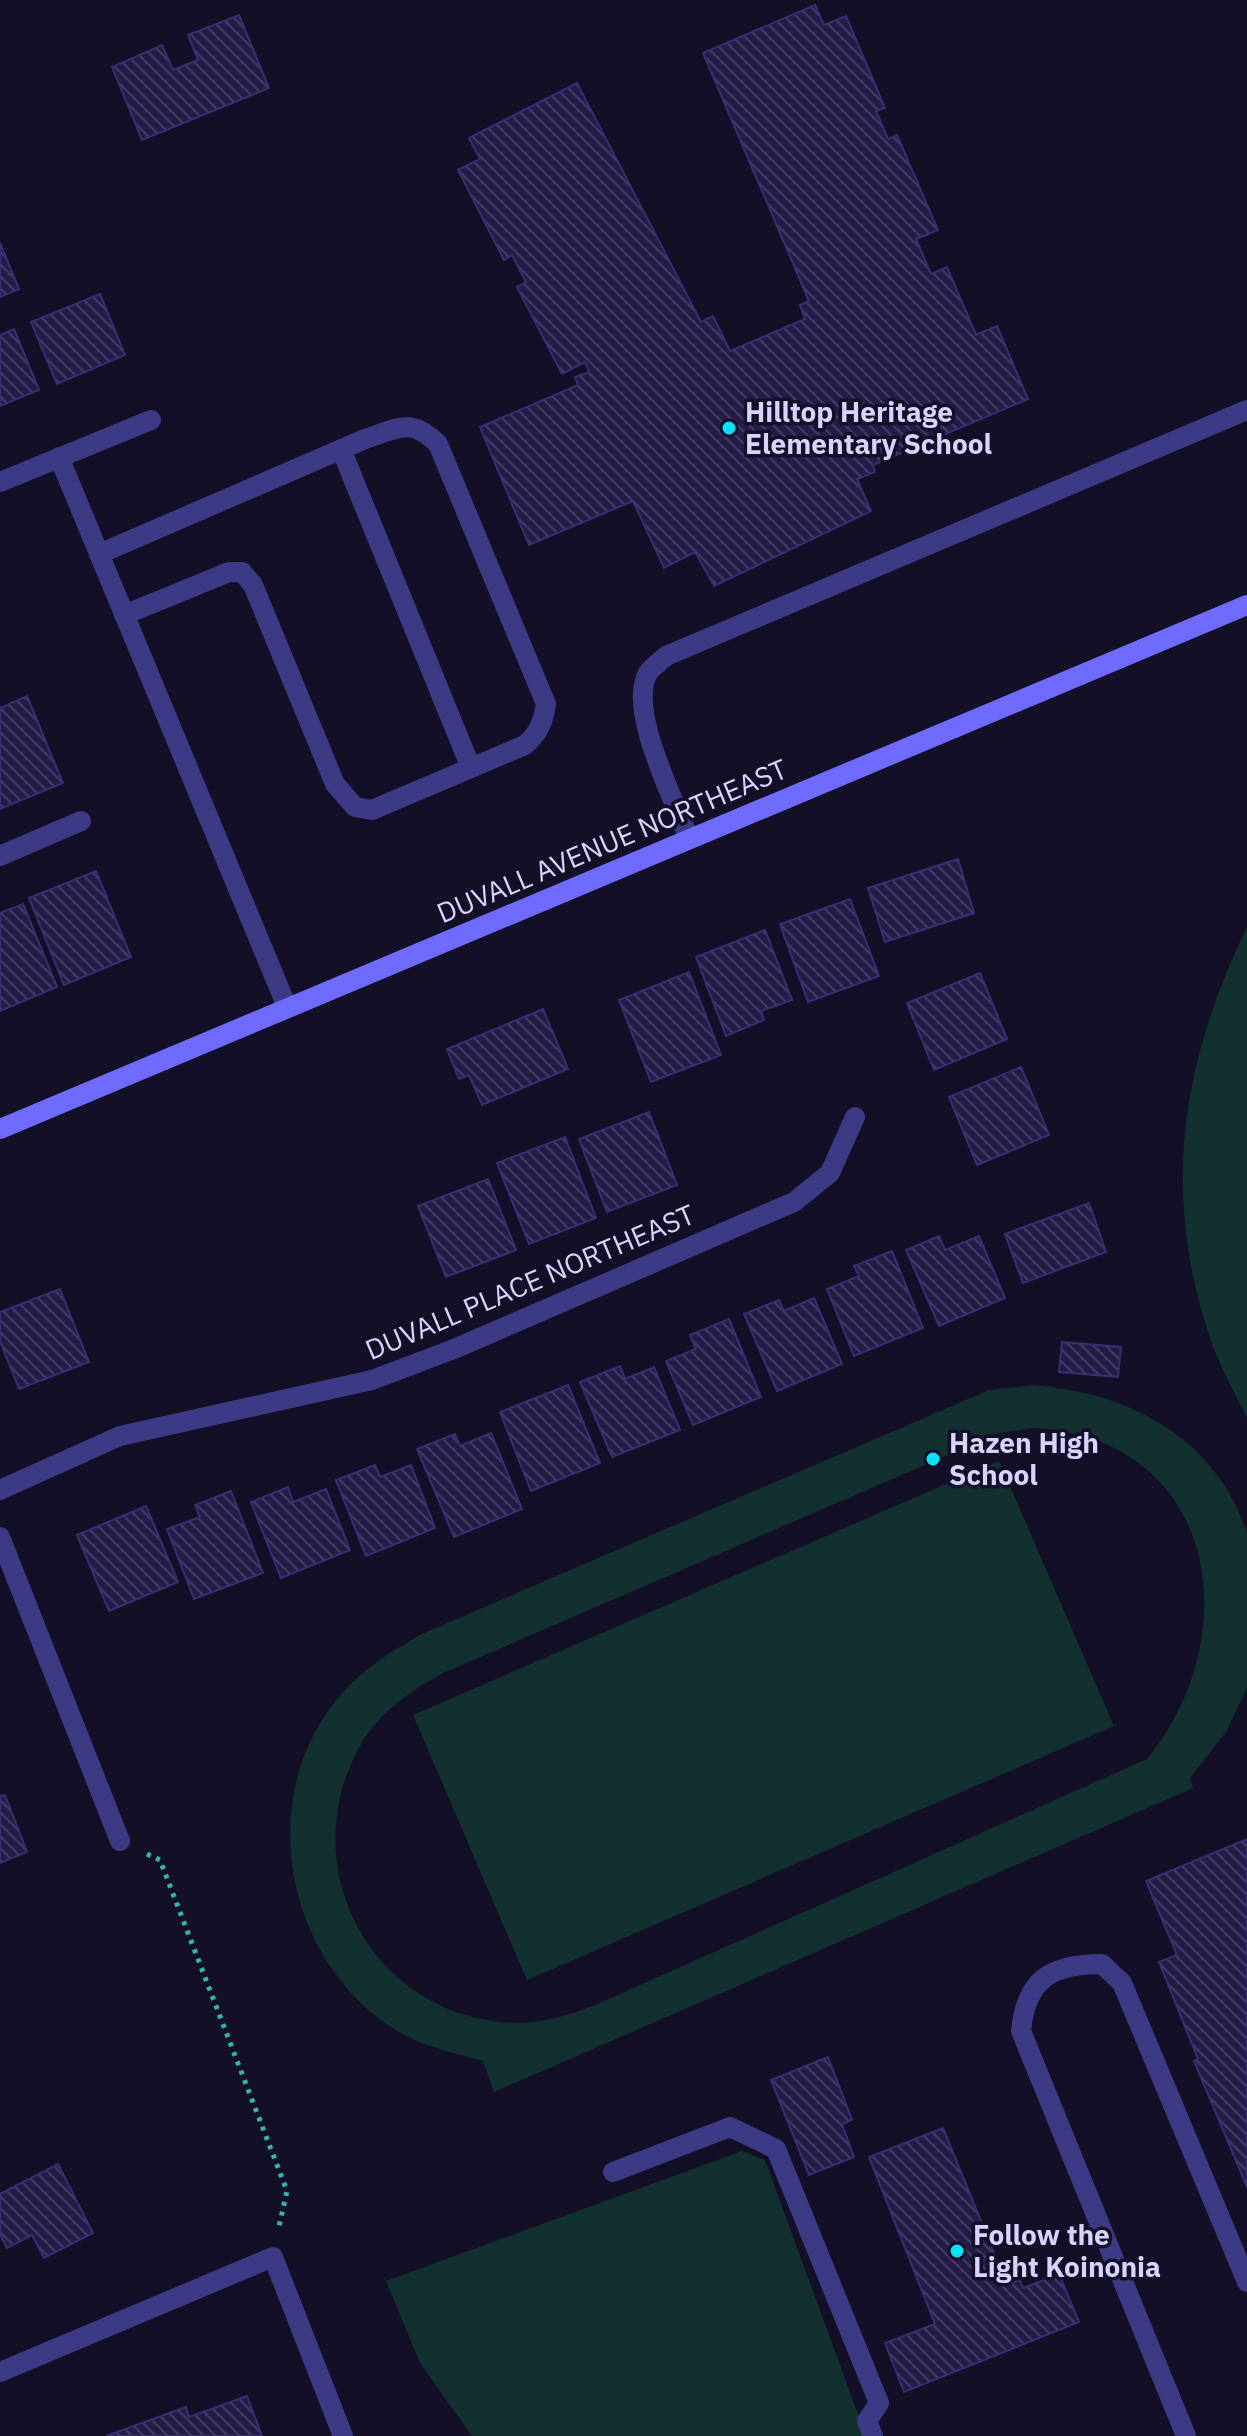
<svg xmlns="http://www.w3.org/2000/svg" width="1247" height="2436" font-family="'IBM Plex Sans',sans-serif">
	<defs>
		<pattern id="building-back-hatch" width="6" height="6" patternUnits="userSpaceOnUse" patternTransform="scale(2)"><rect width="6" height="6" fill="#241b47"/><path d="M-1 5l2 2M0 0l6 6M5-1l2 2" fill="none" stroke="#433b63"/></pattern>
	</defs>
	<rect width="100%" height="100%" fill="#130f26"/>
	<g fill="#12302f" fill-rule="evenodd">
		<path d="M1247,927V1418C1234,1391 1218,1363 1209,1335C1161,1190 1182,1061 1247,927Z"/>
		<path d="M1033,1385C1127,1392 1216,1437 1247,1533V1688L1226,1732L1190,1778L1193,1788L494,2092L483,2061C451,2052 419,2046 391,2027C278,1952 252,1778 354,1681C375,1661 399,1647 424,1633L989,1390ZM1034,1428C1220,1439 1247,1637 1147,1759L593,2006C570,2014 547,2022 522,2023C377,2024 290,1871 360,1746C379,1713 409,1692 441,1674L999,1433Z"/>
		<polygon points="999,1461 1114,1726 527,1980 413,1715"/>
		<polygon points="742,2151 765,2160 866,2436 472,2436 420,2363 386,2281"/>
	</g>
	<g fill="url(#building-back-hatch)" stroke="#3b2d73" stroke-width="2">
		<polygon points="815,5 824,25 846,16 885,108 876,111 888,139 897,135 938,230 916,239 931,274 947,267 976,335 997,326 1028,399 873,465 875,472 857,479 871,511 714,586 695,552 664,568 633,501 529,545 480,427 578,385 575,377 589,372 585,362 562,374 517,287 526,282 512,255 504,260 458,170 480,159 469,138 577,83 701,322 713,316 730,351 805,319 800,305 809,301 703,53"/>
		<polygon points="239,15 269,88 142,140 112,67 162,45 173,70 198,60 188,35"/>
		<polygon points="0,243 19,289 0,297"/>
		<polygon points="100,294 125,355 57,384 31,322"/>
		<polygon points="14,329 39,390 0,406 0,335"/>
		<polygon points="27,696 63,783 0,809 0,708"/>
		<polygon points="958,859 974,913 885,942 868,888"/>
		<polygon points="96,871 131,957 64,985 29,898"/>
		<polygon points="850,899 879,976 808,1002 780,924"/>
		<polygon points="23,904 57,987 0,1011 0,913"/>
		<polygon points="765,930 792,1000 761,1011 764,1020 726,1036 696,957"/>
		<polygon points="689,972 721,1055 651,1082 619,1000"/>
		<polygon points="980,973 1007,1039 934,1070 907,1003"/>
		<polygon points="543,1009 568,1069 482,1105 469,1075 459,1079 447,1049"/>
		<polygon points="1021,1067 1049,1135 977,1165 949,1097"/>
		<polygon points="649,1112 677,1185 607,1212 579,1139"/>
		<polygon points="565,1137 596,1218 529,1244 497,1163"/>
		<polygon points="488,1179 516,1250 446,1277 418,1206"/>
		<polygon points="1089,1203 1106,1252 1023,1283 1005,1234"/>
		<polygon points="939,1236 945,1250 979,1236 1005,1298 939,1326 906,1250"/>
		<polygon points="892,1251 923,1328 854,1356 827,1289 859,1276 854,1266"/>
		<polygon points="60,1289 89,1362 19,1389 0,1341 0,1312"/>
		<polygon points="814,1298 842,1364 777,1391 744,1314 779,1300 784,1311"/>
		<polygon points="729,1319 761,1397 693,1425 666,1361 696,1349 690,1335"/>
		<polygon points="1062,1342 1121,1347 1118,1377 1059,1372"/>
		<polygon points="620,1366 625,1379 654,1367 680,1430 612,1457 580,1382"/>
		<polygon points="568,1385 600,1463 531,1491 500,1412"/>
		<polygon points="491,1433 522,1509 454,1537 417,1449 455,1434 460,1446"/>
		<polygon points="375,1465 380,1477 411,1465 435,1528 366,1556 336,1480"/>
		<polygon points="288,1487 293,1502 326,1489 350,1550 281,1578 251,1502"/>
		<polygon points="231,1491 263,1573 194,1599 167,1529 200,1517 195,1505"/>
		<polygon points="146,1506 178,1582 109,1611 77,1535"/>
		<polygon points="5,1795 27,1852 0,1863 0,1796"/>
		<polygon points="1247,1839 1247,2187 1194,2061 1198,2059 1159,1962 1177,1955 1146,1881"/>
		<polygon points="828,2057 852,2120 842,2124 854,2157 809,2175 771,2080"/>
		<polygon points="943,2128 1007,2285 1020,2280 1023,2288 1059,2274 1079,2322 904,2392 885,2343 935,2324 869,2157"/>
		<polygon points="58,2164 93,2233 44,2258 32,2235 7,2248 0,2234 0,2194"/>
		<polygon points="247,2396 262,2436 106,2436 186,2407 189,2417"/>
	</g>
	<g fill="none" stroke-linecap="round" stroke-linejoin="round">
		<polyline stroke="#2fb8b0" stroke-width="5" stroke-dasharray="4 6" stroke-linecap="butt" points="147,1854 160,1860 287,2191 278,2231"/>
		<g stroke="#3d3a85" stroke-width="20">
			<polyline points="341,449 471,768"/>
			<polyline points="59,457 287,1007"/>
			<path d="M99,554L365,439C398,428 411,417 438,444L546,704C543,722 539,733 525,745L372,810L355,807L335,784L253,585L242,572H229L124,615"/>
			<path d="M689,839C675,801 627,710 648,673C652,667 661,661 666,656L1247,410"/>
			<polyline points="0,856 81,821"/>
			<polyline points="613,2172 730,2127 776,2149 879,2403 867,2421 873,2436"/>
			<path d="M1186,2436L1021,2031C1026,1979 1051,1964 1102,1964L1122,1983L1247,2282"/>
		</g>
		<g stroke="#3d3a85" stroke-width="20">
			<polyline points="0,482 151,420"/>
			<polyline points="0,1490 120,1436 372,1380 454,1349 794,1202 830,1173 855,1117"/>
			<polyline points="0,1537 120,1841"/>
			<polyline points="0,2372 273,2257 343,2436"/>
		</g>
		<polyline stroke="#6f6bff" stroke-width="20" points="0,1129 1247,605"/>
	</g>
	<g fill="#00e5ff" stroke="#130f26" stroke-width="3">
		<circle cx="729" cy="428" r="8"/>
		<circle cx="933" cy="1459" r="8"/>
		<circle cx="957" cy="2251" r="8"/>
	</g>
	<g text-anchor="middle" stroke-width="7" stroke-linejoin="round" paint-order="stroke">
		<g font-size="28" font-weight="bold" fill="#d9d4ff" stroke="#130f26" text-anchor="start">
			<text x="745" y="422">Hilltop Heritage<tspan x="745" dy="32">Elementary School</tspan></text>
			<text x="949" y="1453">Hazen High<tspan x="949" dy="32">School</tspan></text>
			<text x="973" y="2245">Follow the<tspan x="973" dy="32">Light Koinonia</tspan></text>
		</g>
		<g font-size="28" fill="#d9d4ff" stroke="#130f26">
			<text transform="translate(612 841) rotate(-23)" y="10">DUVALL AVENUE NORTHEAST</text>
			<text transform="translate(530 1282) rotate(-23)" y="10">DUVALL PLACE NORTHEAST</text>
		</g>
	</g>
</svg>
